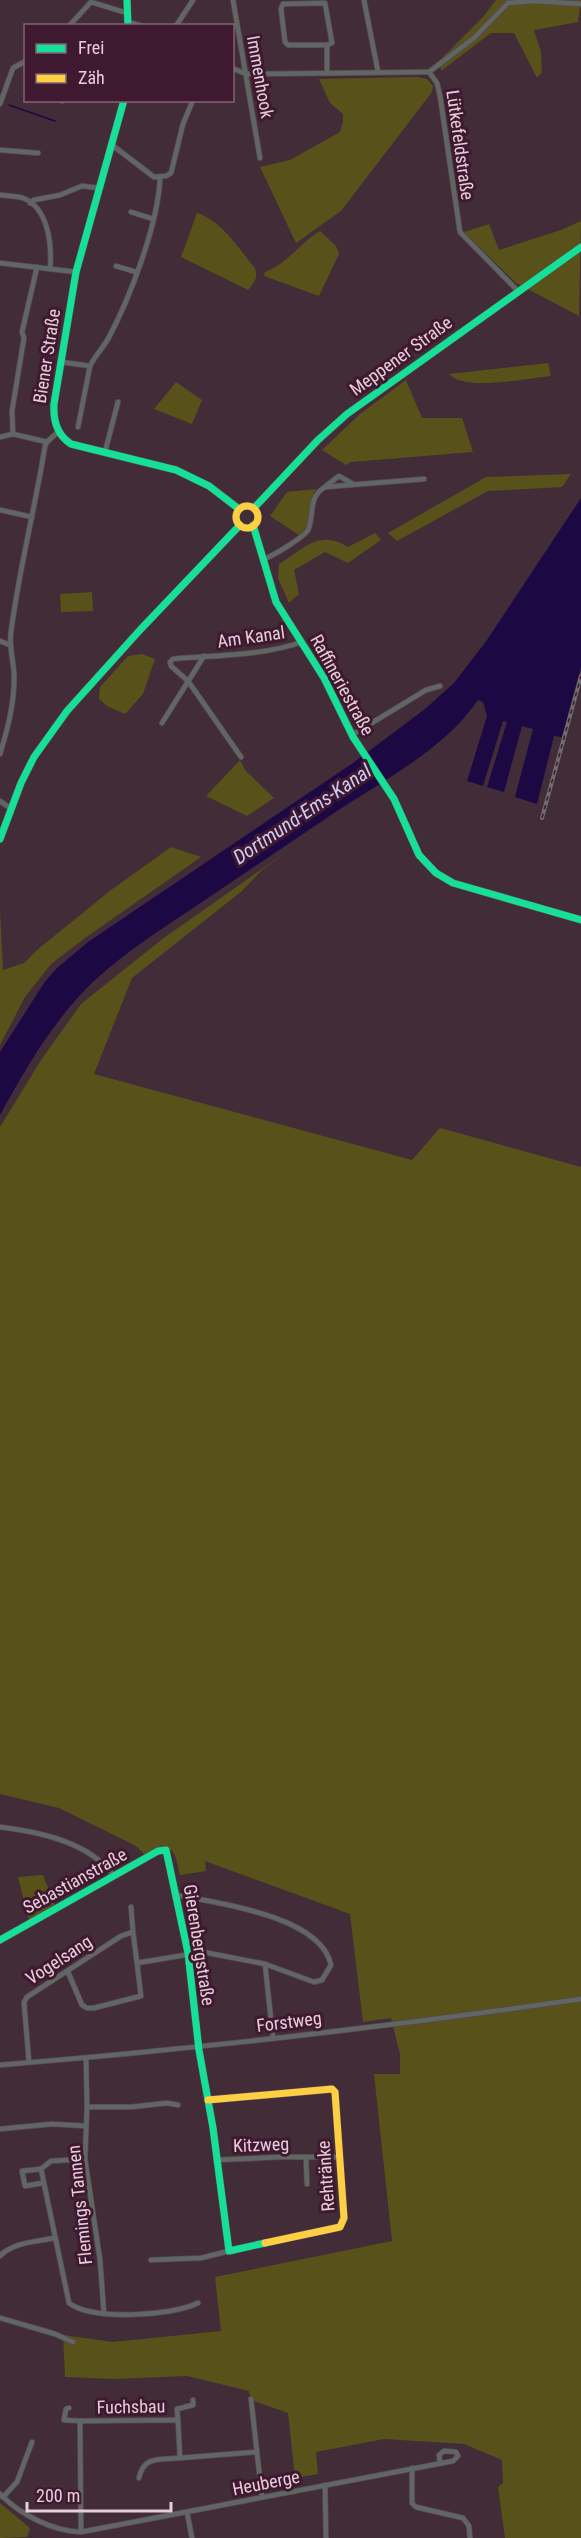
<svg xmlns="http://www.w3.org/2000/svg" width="581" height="2538" font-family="'Roboto Condensed',sans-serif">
	<rect width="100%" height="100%" fill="#412c38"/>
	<g fill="#58521a">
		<polygon points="496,0 581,0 578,22 534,30 541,52 542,72 537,78 514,33 491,33 441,71 440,60 483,17"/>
		<polygon points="418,77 427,79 433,86 432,92 341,211 296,243 260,167 290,160 340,132 343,122 343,114 330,103 319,79"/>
		<path d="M197,213C222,221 238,248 255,268C258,278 255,282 248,290L181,257Z"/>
		<polygon points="581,221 579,316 516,283 464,232 489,224 499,250 561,230"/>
		<path d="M320,231L336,246L339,254L319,296L264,276L265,272C286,265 301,242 320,231Z"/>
		<path d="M548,363L551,376C528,378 464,392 449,374Z"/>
		<polygon points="406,380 422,418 462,418 473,452 351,462 346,465 322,450 360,414"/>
		<polygon points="176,382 202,400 192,424 154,409"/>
		<polygon points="571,474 562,487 488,491 397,541 388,533 486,477"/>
		<path d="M316,489C307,503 314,524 299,535L270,516L287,492Z"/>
		<path d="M375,533L381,540L348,563L325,552L294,570L299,594L289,603L278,578L279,564C305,548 319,529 348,547Z"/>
		<polygon points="92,592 93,611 61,612 60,594"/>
		<polygon points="142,654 155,659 143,694 125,714 107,706 99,699 100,687 128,656"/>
		<polygon points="240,760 246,771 274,798 247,816 206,796"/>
		<polygon points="171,847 201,857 85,938 51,964 25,997 0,1045 0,910 3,970 24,963 37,950 111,890"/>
		<path d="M289,850L262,870L242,891L132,978L94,1074L412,1160L440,1128L581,1167V2538H505L498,2487L503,2483L502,2460L464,2444L384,2439L316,2452L318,2474L295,2478L288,2413L251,2400L249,2391L187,2376L113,2379L65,2377L63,2335L113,2342L221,2331L215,2277L392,2241L374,2074H400V2054L391,2018L363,2022L350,1914L205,1861L206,1871L180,1875C174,1848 174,1842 145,1855L136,1846L59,1808L0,1794V1127L41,1060L81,1004L165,937Z"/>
		<polygon points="43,1875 55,1905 29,1921 18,1877"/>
		<polygon points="0,2503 30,2528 27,2537 0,2538"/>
	</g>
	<path fill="#1c0944" d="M581,498V667L562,737L554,736L537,804L515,797L533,729L522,726L504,792L487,787L507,722L503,721L483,786L467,781L487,716L483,702L478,700C445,748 388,778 340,809C291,842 242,875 193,908C154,934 113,960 81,994C48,1030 23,1073 0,1115V1052L44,983L56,969L88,942L353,763L425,709L454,683L487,640Z"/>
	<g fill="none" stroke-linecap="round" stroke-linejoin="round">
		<polyline stroke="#1c0944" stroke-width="1.5" points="9,105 55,121"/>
		<g stroke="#5a4851" stroke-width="6">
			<g id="street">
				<polyline points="233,0 260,158"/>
				<polyline points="364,0 378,72"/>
				<polyline points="128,22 142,26"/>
				<polyline points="69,26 91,2 127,13"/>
				<polyline points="176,26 193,0"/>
				<polyline points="327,45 332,43 325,3 283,4 281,9 285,42 288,45 327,45 327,73"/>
				<polyline points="232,68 246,74 429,72"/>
				<polyline points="429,72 437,83 440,96 460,232 518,291"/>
				<polyline points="429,72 474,38 508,3 534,1 581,4"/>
				<polyline points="62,101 62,100"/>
				<polyline points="0,104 13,68 26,61"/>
				<polyline points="112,145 154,177 166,176 171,173 183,124 193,100"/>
				<polyline points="0,150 38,153"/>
				<path d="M0,195C7,196 16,196 23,198C49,208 52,246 50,269"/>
				<polyline points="30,203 34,200 60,195 82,186 100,188"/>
				<polyline points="131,212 153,219"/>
				<polyline points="0,263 76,272"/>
				<polyline points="116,266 136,272"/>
				<path d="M61,362L90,366C95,356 102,349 108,339C130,298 158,225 160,178"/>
				<polyline points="78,427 90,366"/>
				<polyline points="13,434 12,411 24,338 22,332 37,267"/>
				<polyline points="0,437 13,434 47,442"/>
				<polyline points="105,452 118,402"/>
				<polyline points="326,486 339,476 353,484"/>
				<polyline points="0,510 32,517"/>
				<path d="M264,559C273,556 304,537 308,530C315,514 307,498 325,487L424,479"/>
				<polyline points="0,641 10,645"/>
				<polyline points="162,723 204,656"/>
				<polyline points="352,735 426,690 440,686"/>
				<path d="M0,754C8,728 15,701 14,673C13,659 9,646 11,632C19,569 35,509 45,446L47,442L59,431"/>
				<path d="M241,757L188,681L171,666L170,662L173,659C216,655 262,656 302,642"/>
				<polyline points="0,801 10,808"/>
				<path d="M0,1827C40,1832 89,1842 114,1876"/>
				<path d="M176,1895C218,1903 321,1916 331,1965L322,1980L314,1982L265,1964"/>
				<polyline points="131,1907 133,1932"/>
				<polyline points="68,1972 82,2005 87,2008 94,2008 141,1996 137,1963"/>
				<polyline points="86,2058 87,2107 85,2159 100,2260 104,2314"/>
				<polyline points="29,2062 24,2002 27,1997 121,1936 133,1932 137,1963 203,1952 265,1964 273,2038"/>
				<path d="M0,2065C194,2049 388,2027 581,1999"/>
				<polyline points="87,2107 131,2107 167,2103 178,2105"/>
				<polyline points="0,2129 52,2124 86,2126"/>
				<polyline points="306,2157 307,2184"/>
				<path d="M85,2159L51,2161L41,2169L69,2303C92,2321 172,2316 198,2303"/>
				<polyline points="216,2160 281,2157 338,2157"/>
				<polyline points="41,2169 22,2171 25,2186 43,2183"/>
				<path d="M0,2256C13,2242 36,2242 54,2238"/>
				<polyline points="151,2260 201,2258 229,2251"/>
				<polyline points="0,2318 55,2334 73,2342"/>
				<polyline points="251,2399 262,2497"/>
				<polyline points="69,2408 66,2409 64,2420 80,2421"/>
				<polyline points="178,2420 177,2409 193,2405 193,2400"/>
				<polyline points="412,2468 412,2503 416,2507 463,2518 469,2526 470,2538"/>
				<path d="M139,2478C144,2455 160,2460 180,2458"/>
				<polyline points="325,2485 326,2538"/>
				<path d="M0,2494C21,2515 52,2531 81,2532L453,2461L458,2456L456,2452L444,2451L439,2455L440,2463"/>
				<polyline points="3,2497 17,2482 32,2442"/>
				<polyline points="187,2512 192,2538"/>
				<polyline points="81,2532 80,2421 178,2420 180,2458 256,2452"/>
			</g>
		</g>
		<g stroke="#5a4851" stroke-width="8">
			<g id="fast">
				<polyline points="127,0 128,26"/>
				<path d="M124,100L76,272L54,404C53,420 57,435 71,444L176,470L209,486L239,509"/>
				<polyline points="254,508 318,440 347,414 581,247"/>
				<polyline points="253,525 276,602 324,678 353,737 394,799 419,855 436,873 453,883 581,920"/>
				<polyline points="0,839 21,783 34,757 67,711 140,630 240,525"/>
				<polyline points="0,1940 158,1851 166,1850 188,1953 199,2050 213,2128 229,2251 265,2243"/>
			</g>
		</g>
		<g stroke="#5a4851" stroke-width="8">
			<g id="slow">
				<circle cx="247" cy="517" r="11"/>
				<polyline points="208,2100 332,2089 335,2092 344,2218 340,2227 265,2243"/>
			</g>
		</g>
		<use href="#street" stroke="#606663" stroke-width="4.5"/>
		<use href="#fast" stroke="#16e098" stroke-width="7"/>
		<use href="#slow" stroke="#ffcf43" stroke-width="7"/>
		<g stroke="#706d6f" stroke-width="4">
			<polyline id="rail" points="542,818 581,676"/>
		</g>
		<use href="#rail" stroke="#3f192f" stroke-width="1.5" stroke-dasharray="4.5" stroke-linecap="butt"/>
	</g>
	<g text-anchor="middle" stroke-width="6" stroke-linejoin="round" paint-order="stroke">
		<g font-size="18" fill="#e8cedb" stroke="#3f192f">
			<text transform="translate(260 77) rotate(80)" y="6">Immenhook</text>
			<text transform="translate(460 145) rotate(82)" y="6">Lütkefeldstraße</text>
			<text transform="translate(47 356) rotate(-81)" y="6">Biener Straße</text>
			<text transform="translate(401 356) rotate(-36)" y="6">Meppener Straße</text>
			<text transform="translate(251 637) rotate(-8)" y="6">Am Kanal</text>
			<text transform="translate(342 685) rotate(61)" y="6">Raffineriestraße</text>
			<text transform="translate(75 1881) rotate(-29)" y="6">Sebastianstraße</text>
			<text transform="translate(199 1945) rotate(81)" y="6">Gierenbergstraße</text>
			<text transform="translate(59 1960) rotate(-33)" y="6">Vogelsang</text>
			<text transform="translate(289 2022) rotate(-7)" y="6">Forstweg</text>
			<text transform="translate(261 2145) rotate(-2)" y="6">Kitzweg</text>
			<text transform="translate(326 2176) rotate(-94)" y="6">Rehtränke</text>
			<text transform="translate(80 2205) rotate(-96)" y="6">Flemings Tannen</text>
			<text transform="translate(131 2407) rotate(-1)" y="6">Fuchsbau</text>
			<text transform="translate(266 2483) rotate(-11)" y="6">Heuberge</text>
		</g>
		<g font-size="20" font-style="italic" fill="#cecdf5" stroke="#3f192f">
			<text transform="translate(302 814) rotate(-34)" y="7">Dortmund-Ems-Kanal</text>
		</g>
	</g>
	<rect x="24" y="24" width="210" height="78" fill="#3f192f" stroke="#836174" stroke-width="1.5"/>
	<rect x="36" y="44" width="30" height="9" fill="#16e098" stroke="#836174" stroke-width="1.5"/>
	<text x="78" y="54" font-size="18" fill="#e8cedb">Frei</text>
	<rect x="36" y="74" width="30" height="9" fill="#ffcf43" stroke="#836174" stroke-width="1.5"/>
	<text x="78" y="84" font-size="18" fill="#e8cedb">Zäh</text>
	<path d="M27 2502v9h144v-9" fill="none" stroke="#e8cedb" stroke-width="3"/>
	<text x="36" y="2502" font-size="18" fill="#e8cedb" stroke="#3f192f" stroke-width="4.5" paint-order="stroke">200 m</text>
</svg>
